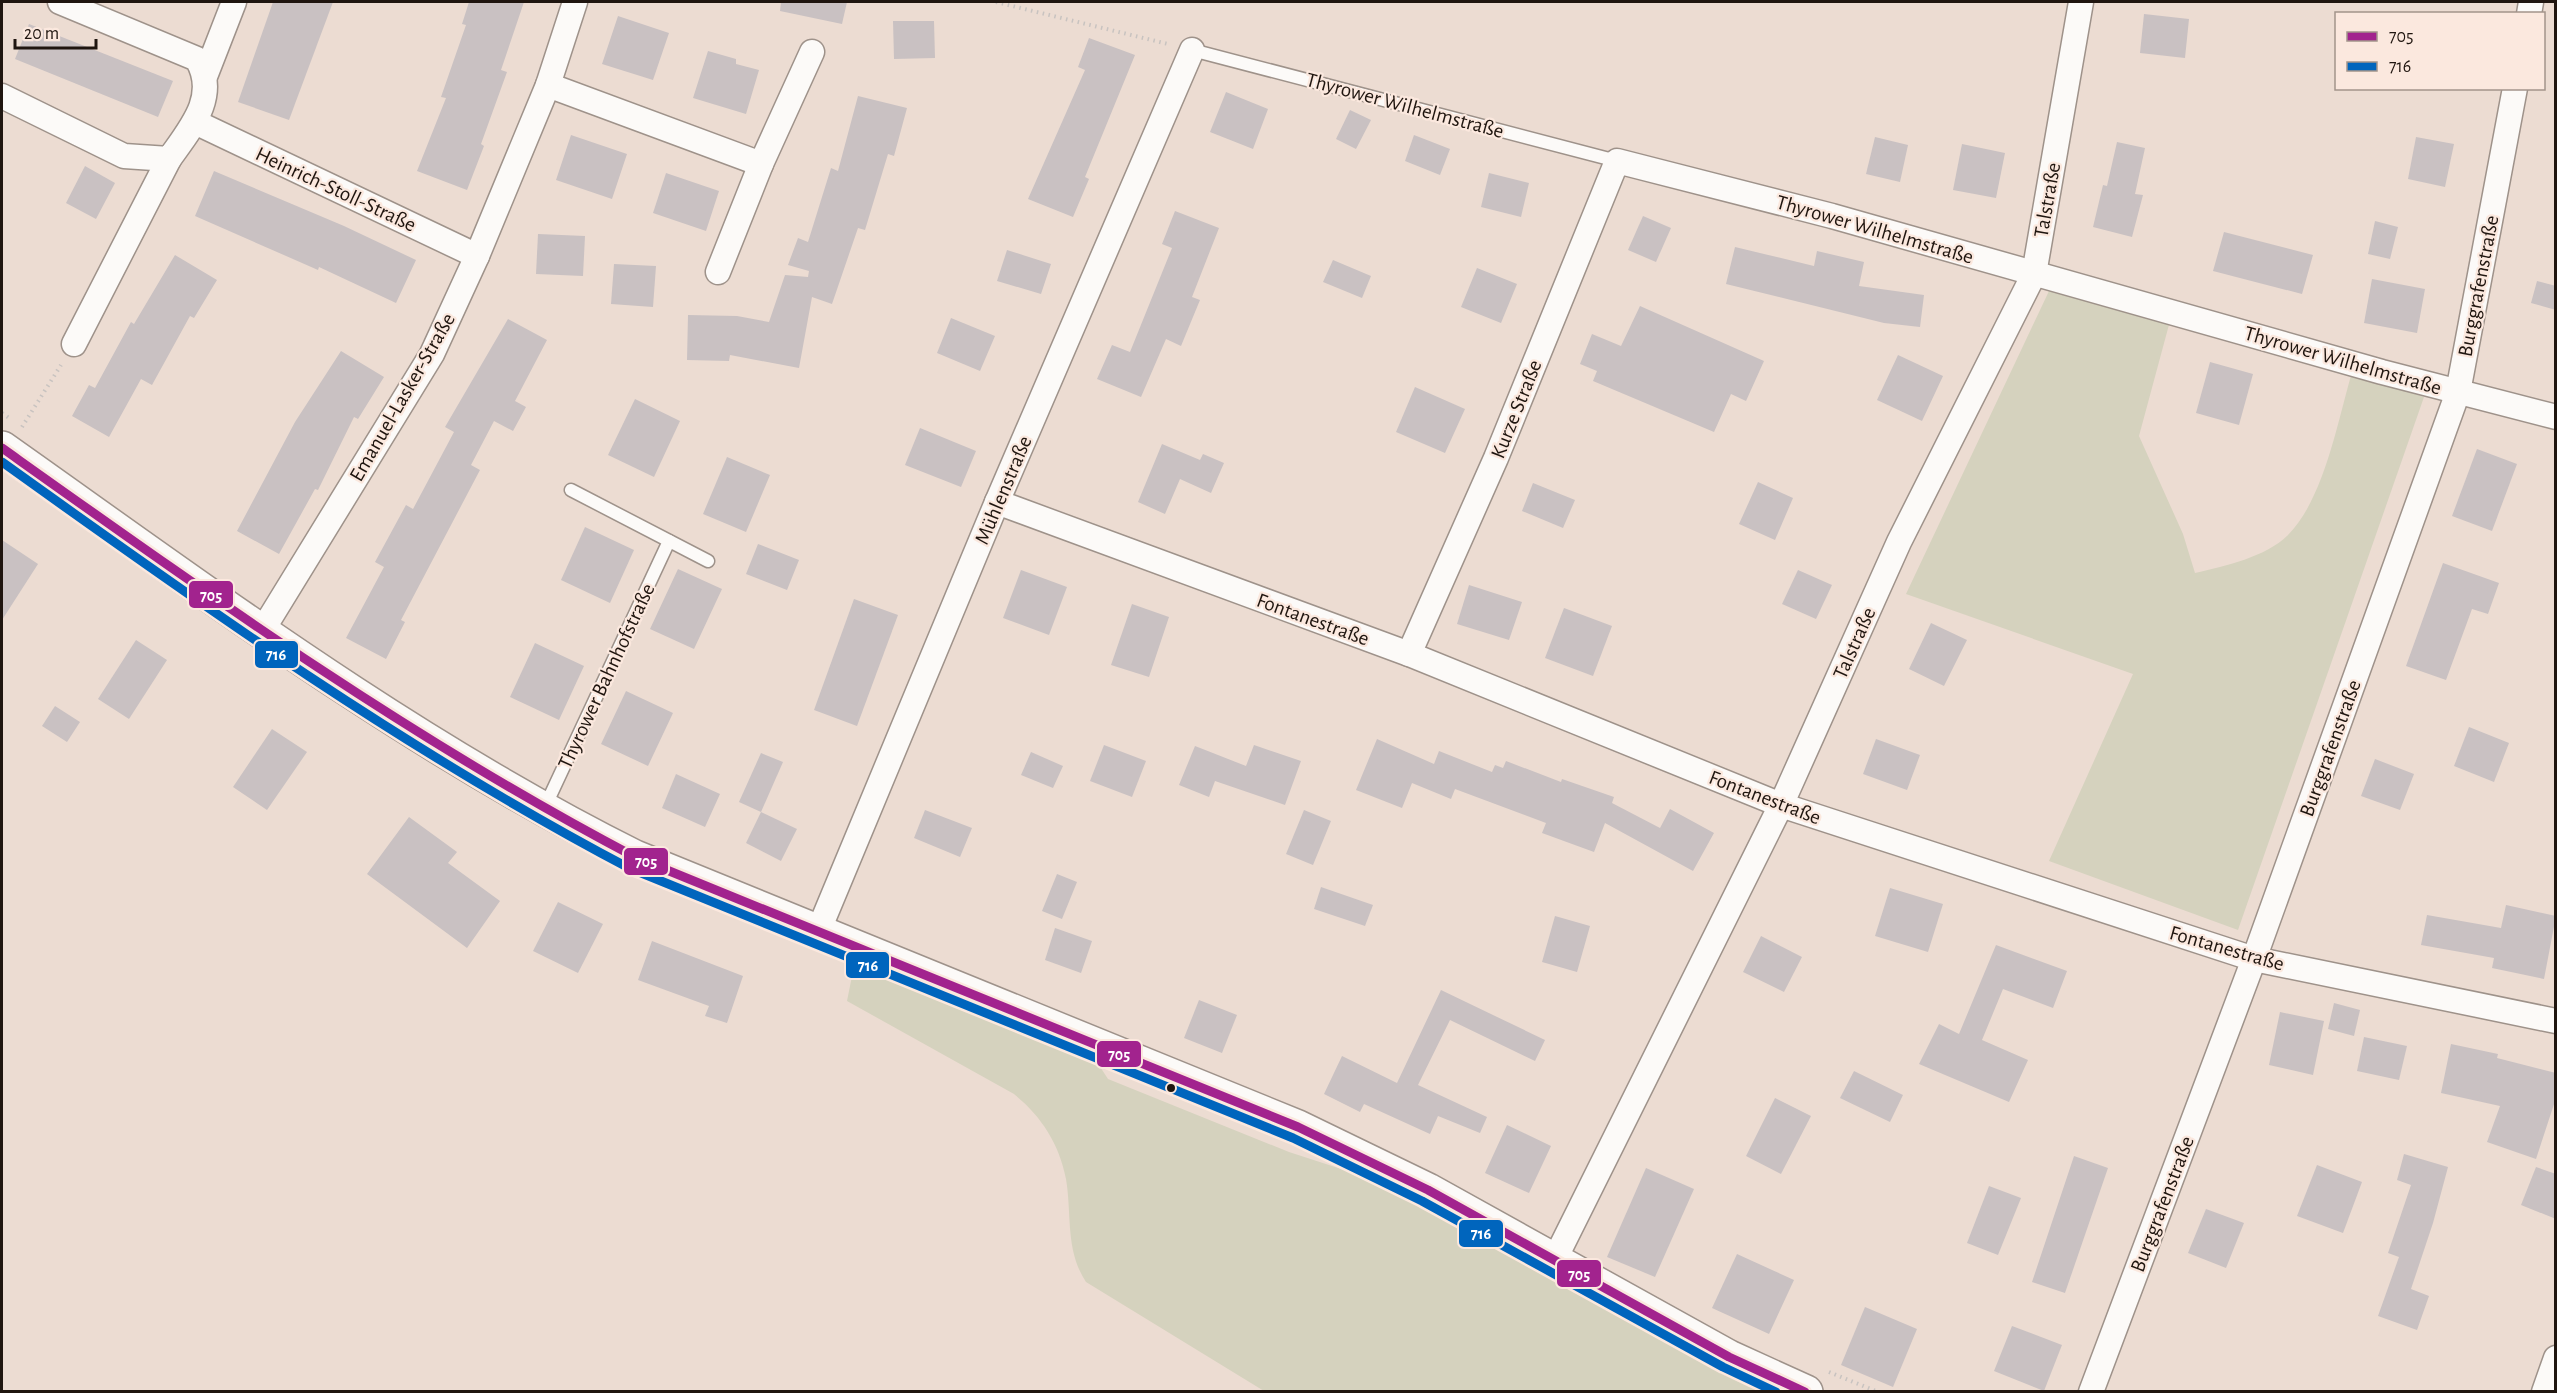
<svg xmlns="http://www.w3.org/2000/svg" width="2557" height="1393" font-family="'Alegreya Sans',sans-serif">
	<rect width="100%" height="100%" fill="#ecdcd2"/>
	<g fill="#d5d2be">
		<path d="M2049,291L2170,321L2139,436L2183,534L2195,573C2225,566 2266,557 2288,535C2324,499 2338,420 2352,372L2424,397L2238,930L2049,861L2133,674L1906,594Z"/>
		<path d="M855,961L1095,1059L1108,1079L1289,1152L1375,1180L1773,1391H1264L1086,1282C1065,1250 1072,1215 1066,1179C1059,1143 1041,1116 1014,1094L847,1001Z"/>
	</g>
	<g fill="#c9c1c2">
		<polygon points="273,2 333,2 289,120 238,102"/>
		<polygon points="469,2 524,2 501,70 507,72 481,144 484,146 467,190 417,171 446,98 441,97 466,25 462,24"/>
		<polygon points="781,2 847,2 842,24 780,11"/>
		<polygon points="2144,14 2189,19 2185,58 2140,53"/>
		<polygon points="618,16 669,33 653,80 602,64"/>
		<polygon points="893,21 934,21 935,58 894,59"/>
		<polygon points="29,24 173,81 158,117 15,59"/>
		<polygon points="1089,38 1135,55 1085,177 1089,179 1073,217 1028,199 1085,70 1078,67"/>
		<polygon points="708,51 736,59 736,64 759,70 746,114 693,98"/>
		<polygon points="1226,92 1268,109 1253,149 1210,132"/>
		<polygon points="858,96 907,108 894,156 888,154 865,230 858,228 832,304 812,297 799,368 730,355 729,361 687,360 688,315 737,316 769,322 785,275 808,277 809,271 788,265 798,238 808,242 831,168 838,171"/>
		<polygon points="1350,110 1371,120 1356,149 1336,139"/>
		<polygon points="571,135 627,154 612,199 556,180"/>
		<polygon points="1414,135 1450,149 1440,175 1405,161"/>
		<polygon points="1875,137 1908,145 1900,182 1866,174"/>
		<polygon points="2416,137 2454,144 2445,187 2408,179"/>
		<polygon points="2117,142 2145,148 2135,194 2143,195 2132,237 2093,227 2103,185 2107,186"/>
		<polygon points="1962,144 2005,153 1996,198 1953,190"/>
		<polygon points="85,166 115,183 96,219 66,203"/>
		<polygon points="214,171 344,226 416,260 396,303 319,267 318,270 195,216"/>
		<polygon points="666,173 719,191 706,231 653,213"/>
		<polygon points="1489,173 1529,183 1521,217 1481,207"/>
		<polygon points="1175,211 1219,228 1192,297 1200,300 1181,346 1166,339 1141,397 1097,379 1112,345 1130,352 1172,248 1162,244"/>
		<polygon points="1643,216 1671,228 1656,262 1628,250"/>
		<polygon points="2375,221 2398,227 2390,259 2368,254"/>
		<polygon points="2224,232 2313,255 2302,294 2213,271"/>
		<polygon points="538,234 585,236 583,276 536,274"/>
		<polygon points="1735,247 1814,266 1817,251 1864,262 1859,286 1924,295 1920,327 1884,323 1726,284"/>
		<polygon points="1007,250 1051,264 1041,294 997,281"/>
		<polygon points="175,255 217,280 194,318 190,316 152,385 141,379 109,437 72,416 89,385 95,388 131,322 134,324"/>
		<polygon points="1333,260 1371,276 1362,298 1323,282"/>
		<polygon points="614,264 656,266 653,307 611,304"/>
		<polygon points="1477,268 1517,284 1501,323 1461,307"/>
		<polygon points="2372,279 2425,289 2417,333 2364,323"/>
		<polygon points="2537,281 2556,286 2556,310 2531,303"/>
		<polygon points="1640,306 1764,361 1746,401 1731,394 1714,432 1593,381 1597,371 1580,364 1592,334 1621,346"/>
		<polygon points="951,318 995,336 980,371 937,353"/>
		<polygon points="508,319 547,340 515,401 526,407 513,431 494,421 471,465 480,470 401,620 405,622 386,659 346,638 384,567 375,562 406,505 413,509 454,432 445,427"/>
		<polygon points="341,351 384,377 358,419 354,417 318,490 315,489 279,554 237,531 295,422"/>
		<polygon points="1898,355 1943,376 1922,421 1877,400"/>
		<polygon points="2210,362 2253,374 2239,425 2196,413"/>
		<polygon points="1415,387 1465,409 1445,453 1396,432"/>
		<polygon points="635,399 680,421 654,477 608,455"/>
		<polygon points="920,428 976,451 961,487 905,465"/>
		<polygon points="1162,444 1200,460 1203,454 1224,463 1211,493 1180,479 1165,514 1138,502"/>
		<polygon points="2477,449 2517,464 2492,531 2452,516"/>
		<polygon points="727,457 770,475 746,532 703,514"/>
		<polygon points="1758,482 1793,498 1775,540 1739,524"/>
		<polygon points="1533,483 1575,500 1563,528 1522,511"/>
		<polygon points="585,527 634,550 610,603 561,580"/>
		<polygon points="2,540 38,564 2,620"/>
		<polygon points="758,544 799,560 787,590 746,574"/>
		<polygon points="2443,563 2499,583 2488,614 2472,609 2446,680 2406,666"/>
		<polygon points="678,569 722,589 694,649 650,629"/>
		<polygon points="1021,570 1067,587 1049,635 1003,618"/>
		<polygon points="1798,570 1832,585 1816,619 1782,604"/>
		<polygon points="1469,585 1522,602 1509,640 1457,624"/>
		<polygon points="854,599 898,615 857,726 814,710"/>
		<polygon points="1132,604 1169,617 1149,677 1111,665"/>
		<polygon points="1564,608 1612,626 1593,676 1545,658"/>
		<polygon points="1931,623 1967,640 1944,686 1909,669"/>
		<polygon points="136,640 167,660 129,719 98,699"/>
		<polygon points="535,643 584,666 559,720 510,697"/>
		<polygon points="626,691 673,713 648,766 601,744"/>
		<polygon points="55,706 80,722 67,742 42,726"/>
		<polygon points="2469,727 2509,743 2494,782 2454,766"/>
		<polygon points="272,729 307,752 267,810 233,787"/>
		<polygon points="1377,739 1434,764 1439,751 1492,772 1495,765 1503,768 1506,761 1561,782 1562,779 1614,797 1612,803 1660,828 1670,809 1714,833 1693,871 1605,823 1594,852 1542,833 1546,823 1455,789 1451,799 1412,783 1402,808 1356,790"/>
		<polygon points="1876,739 1920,755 1907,790 1863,774"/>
		<polygon points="1104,745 1146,761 1132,797 1090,781"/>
		<polygon points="1254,745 1301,761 1285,805 1215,781 1209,797 1179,785 1195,746 1246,766"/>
		<polygon points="1031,752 1063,766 1053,788 1021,775"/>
		<polygon points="761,753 783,762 761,812 739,802"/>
		<polygon points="2375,759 2414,774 2400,810 2361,796"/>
		<polygon points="676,774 720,794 705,827 662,808"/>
		<polygon points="925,810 972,828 960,857 914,838"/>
		<polygon points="1304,810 1331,821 1313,865 1286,854"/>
		<polygon points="761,812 797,829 781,861 746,843"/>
		<polygon points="409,817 457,852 448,863 500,901 467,948 367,874"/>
		<polygon points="1057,874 1077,882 1062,919 1042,911"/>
		<polygon points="1321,887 1373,905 1365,926 1314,909"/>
		<polygon points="1890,888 1943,904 1928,952 1875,936"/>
		<polygon points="558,902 603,924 578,973 533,951"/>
		<polygon points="2506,905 2556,916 2544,979 2492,968 2494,958 2421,945 2427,915 2501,928"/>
		<polygon points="1555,916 1590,926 1577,972 1542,962"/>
		<polygon points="1055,928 1092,941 1081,973 1045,960"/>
		<polygon points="1761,936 1802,957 1784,992 1743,972"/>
		<polygon points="652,941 743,976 727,1023 705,1016 709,1006 638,980"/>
		<polygon points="1996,945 2067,971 2053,1008 2003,989 1982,1040 2028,1060 2009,1102 1919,1064 1939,1024 1959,1034"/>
		<polygon points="1441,990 1545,1040 1535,1061 1450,1020 1418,1085 1487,1117 1480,1133 1438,1116 1430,1134 1364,1104 1360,1112 1324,1094 1342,1056 1397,1083"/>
		<polygon points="1199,1000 1237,1015 1222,1053 1184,1038"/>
		<polygon points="2334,1003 2360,1010 2354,1036 2328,1029"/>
		<polygon points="2280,1012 2324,1021 2313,1075 2269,1065"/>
		<polygon points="2364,1037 2407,1046 2399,1080 2357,1071"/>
		<polygon points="2451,1044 2498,1054 2497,1058 2556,1073 2556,1098 2536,1159 2487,1142 2500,1106 2441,1093"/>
		<polygon points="1854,1071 1903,1095 1890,1122 1840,1098"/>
		<polygon points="1775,1098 1811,1116 1781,1174 1746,1156"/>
		<polygon points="1507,1125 1551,1146 1529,1193 1485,1173"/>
		<polygon points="2404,1154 2448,1167 2433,1223 2411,1289 2429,1296 2417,1330 2378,1316 2399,1257 2388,1253 2411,1185 2397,1180"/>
		<polygon points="2074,1156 2108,1168 2065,1293 2032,1282"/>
		<polygon points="2317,1165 2362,1182 2343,1233 2297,1216"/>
		<polygon points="2536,1167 2556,1174 2556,1219 2521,1205"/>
		<polygon points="1646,1168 1694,1189 1655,1277 1607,1257"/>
		<polygon points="1989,1186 2021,1198 1998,1255 1967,1243"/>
		<polygon points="2206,1209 2244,1223 2226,1268 2188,1253"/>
		<polygon points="1737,1254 1794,1280 1769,1334 1712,1308"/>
		<polygon points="1865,1307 1917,1329 1893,1387 1841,1365"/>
		<polygon points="2012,1326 2062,1345 2044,1391 1994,1371"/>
	</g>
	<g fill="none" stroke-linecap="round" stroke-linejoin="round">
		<g stroke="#9e928a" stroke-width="15">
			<g id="lane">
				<polyline points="1192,50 1617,161"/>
				<polyline points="571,490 708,561"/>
				<polyline points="544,809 669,541"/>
			</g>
		</g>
		<g stroke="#9e928a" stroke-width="27">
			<g id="street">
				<polyline points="2529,14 2531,2"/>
				<polyline points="206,74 234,2"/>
				<polyline points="548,85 761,164"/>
				<path d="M2,96L124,156L169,159C191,128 219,96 197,59L60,2"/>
				<polyline points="195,122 477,256"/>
				<polyline points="718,272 761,164 812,52"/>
				<polyline points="74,344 169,159"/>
				<polyline points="997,502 1409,654 1781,805 2254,959 2556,1021"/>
				<polyline points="262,631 432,354 477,256 548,85 575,2"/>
				<polyline points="1409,654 1496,458 1617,161 1832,216 2382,372 2556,417"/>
				<polyline points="818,932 997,502 1192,50"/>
				<polyline points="1554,1261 1781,805 1899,542 2034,274 2081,2"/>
				<polyline points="2091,1392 2254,959 2458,392 2515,88"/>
				<polyline points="2544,1392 2556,1358"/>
			</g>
		</g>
		<g stroke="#9e928a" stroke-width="36">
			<path id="secondary" d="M2,448C207,593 410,745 635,857L1298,1127L1428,1190L1729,1357L1806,1392"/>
		</g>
		<g stroke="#c8c3c0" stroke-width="4" stroke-dasharray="1.5 4.5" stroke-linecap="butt">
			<polyline points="996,2 1168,44"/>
			<polyline points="2,413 9,418"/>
			<polyline points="22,427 61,365"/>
			<polyline points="1829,1372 1878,1392"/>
		</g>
		<use href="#lane" stroke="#fcfaf8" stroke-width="12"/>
		<use href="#street" stroke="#fcfaf8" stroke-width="24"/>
		<use href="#secondary" stroke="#fcfaf8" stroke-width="33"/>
		<g stroke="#fbe8de" stroke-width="14">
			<path id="bus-1" d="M2,448C209,595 410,739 635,857L1298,1127L1428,1190L1729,1357L1805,1392"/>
		</g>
		<g stroke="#fbe8de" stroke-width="14">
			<path id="bus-2" d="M2,462C207,609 405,750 629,868L1293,1138L1422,1201L1723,1367L1776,1392"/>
		</g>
		<use href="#bus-1" stroke="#a2238e" stroke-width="9"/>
		<use href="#bus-2" stroke="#0065bd" stroke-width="9"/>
	</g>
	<circle fill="#1f150f" stroke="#fbe8de" stroke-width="2" cx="1171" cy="1088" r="5"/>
	<g text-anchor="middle" stroke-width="4.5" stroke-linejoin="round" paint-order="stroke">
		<g font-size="21" fill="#1f150f" stroke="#fbe8de">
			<text transform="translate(1405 105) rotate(15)" y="7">Thyrower Wilhelmstraße</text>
			<text transform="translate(336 189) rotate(25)" y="7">Heinrich-Stoll-Straße</text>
			<text transform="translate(2047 200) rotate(-80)" y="7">Talstraße</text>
			<text transform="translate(1875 229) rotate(16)" y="7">Thyrower Wilhelmstraße</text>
			<text transform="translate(2478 286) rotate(-79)" y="7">Burggrafenstraße</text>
			<text transform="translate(2343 360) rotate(16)" y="7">Thyrower Wilhelmstraße</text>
			<text transform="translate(402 397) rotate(-60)" y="7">Emanuel-Lasker-Straße</text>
			<text transform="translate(1516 409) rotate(-68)" y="7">Kurze Straße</text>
			<text transform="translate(1003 490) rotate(-67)" y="7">Mühlenstraße</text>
			<text transform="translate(1313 619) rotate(20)" y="7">Fontanestraße</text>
			<text transform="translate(1854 643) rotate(-66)" y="7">Talstraße</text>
			<text transform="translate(606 676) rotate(-65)" y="7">Thyrower Bahnhofstraße</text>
			<text transform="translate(2330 748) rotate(-70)" y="7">Burggrafenstraße</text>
			<text transform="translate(1765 797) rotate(21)" y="7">Fontanestraße</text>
			<text transform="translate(2227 948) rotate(16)" y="7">Fontanestraße</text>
			<text transform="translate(2162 1204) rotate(-69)" y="7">Burggrafenstraße</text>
		</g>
	</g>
	<g stroke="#fbe8de" stroke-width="2">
		<rect x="188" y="580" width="46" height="29" rx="6" fill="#a2238e"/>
		<rect x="254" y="640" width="45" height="29" rx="6" fill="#0065bd"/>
		<rect x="623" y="847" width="46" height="29" rx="6" fill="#a2238e"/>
		<rect x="845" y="951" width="45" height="28" rx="6" fill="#0065bd"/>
		<rect x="1096" y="1040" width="46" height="28" rx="6" fill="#a2238e"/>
		<rect x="1458" y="1219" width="46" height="29" rx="6" fill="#0065bd"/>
		<rect x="1556" y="1259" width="46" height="29" rx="6" fill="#a2238e"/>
	</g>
	<g font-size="16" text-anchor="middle" font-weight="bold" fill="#fff">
		<text x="211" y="601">705</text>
		<text x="276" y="660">716</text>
		<text x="646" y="867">705</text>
		<text x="868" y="971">716</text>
		<text x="1119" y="1060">705</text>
		<text x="1481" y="1239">716</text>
		<text x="1579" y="1280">705</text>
	</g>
	<rect width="2557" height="1393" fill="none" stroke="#1f150f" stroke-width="6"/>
	<rect x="2335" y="12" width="210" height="78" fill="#fbe8de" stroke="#a3948b" stroke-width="1.5"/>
	<rect x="2347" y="32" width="30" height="9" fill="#a2238e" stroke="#a3948b" stroke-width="1.5"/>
	<text x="2389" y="42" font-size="18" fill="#1f150f">705</text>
	<rect x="2347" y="62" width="30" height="9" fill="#0065bd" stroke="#a3948b" stroke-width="1.5"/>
	<text x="2389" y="72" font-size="18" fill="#1f150f">716</text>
	<path d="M15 39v9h81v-9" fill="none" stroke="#1f150f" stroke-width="3"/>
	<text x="24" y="39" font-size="18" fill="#1f150f" stroke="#fbe8de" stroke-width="4.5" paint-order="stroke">20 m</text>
</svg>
